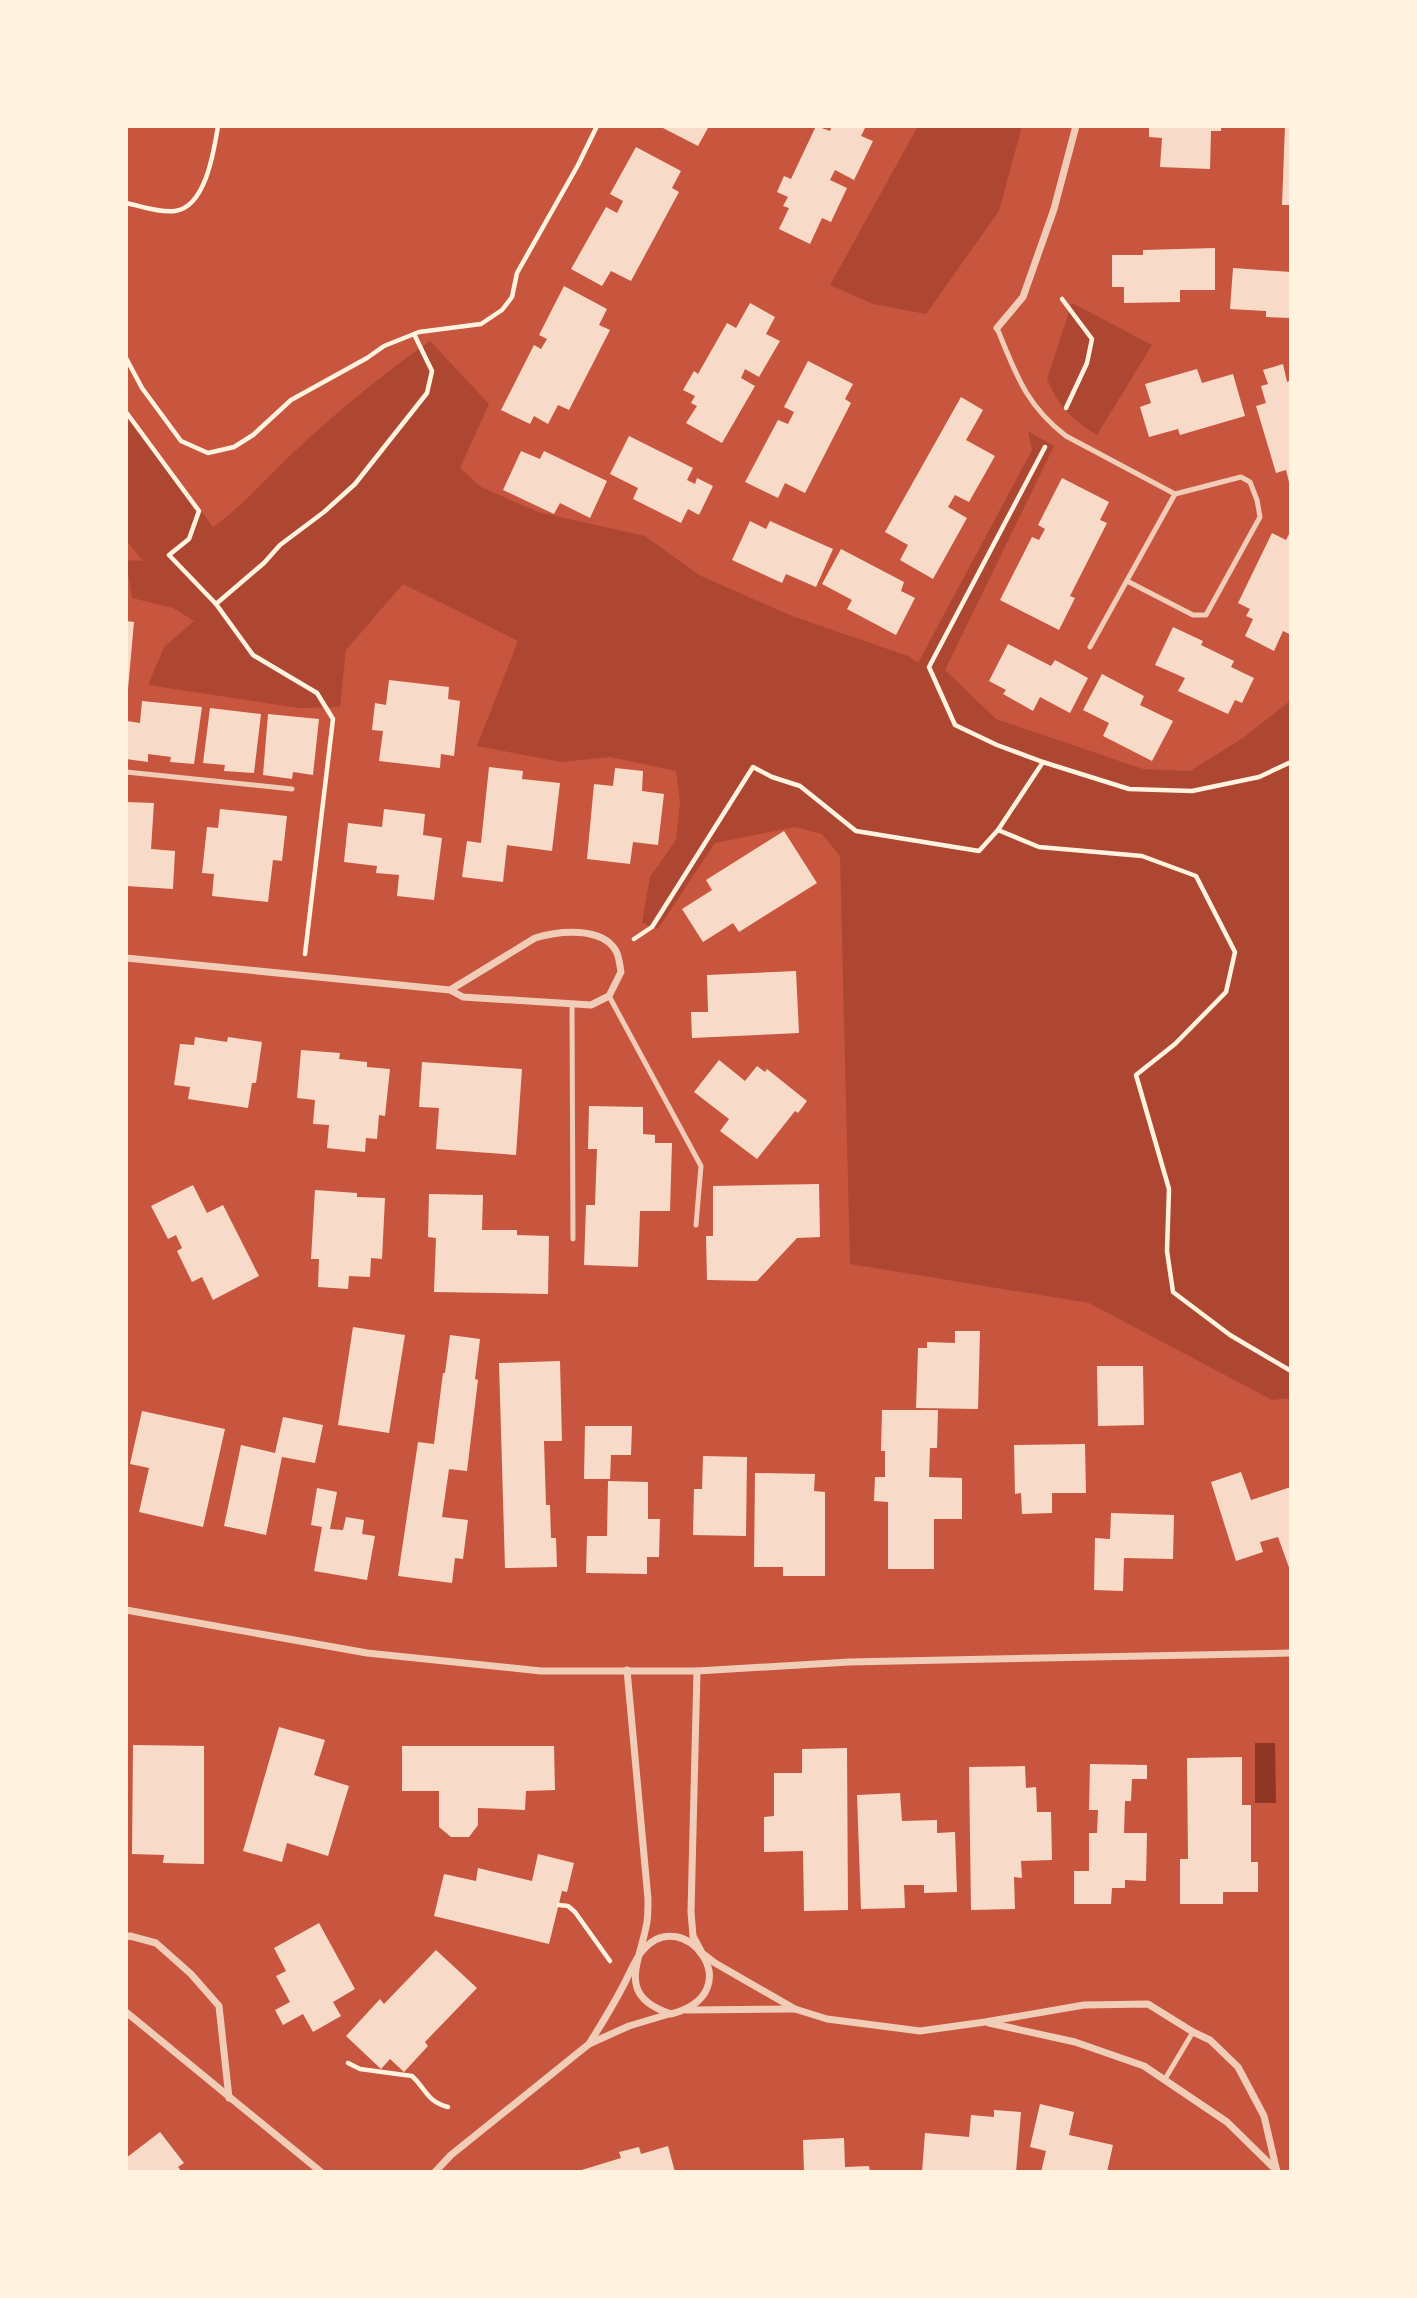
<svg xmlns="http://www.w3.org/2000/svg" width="1417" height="2298" font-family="Overpass,sans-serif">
	<rect width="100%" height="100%" fill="#c8553d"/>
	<g fill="#ae4732">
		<polygon points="918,126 1022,126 999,211 926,314 873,304 830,285"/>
		<path d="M1072,303L1152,345L1097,435C1070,418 1060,408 1047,379Z"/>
		<path d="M430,341L489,404L460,468L481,487L538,512L645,536L699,575L792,616L908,656L918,663L1032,450L1028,431L1054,446L945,670L996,719L1143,769L1190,771L1243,738L1291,700V1398L1272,1400L1089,1303L850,1264L840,856L822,834L795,827L715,843L658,929L642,923L650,877L676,840L680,802L676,771L610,757L561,762L477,746L518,641L403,584L346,650L340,707L299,708L148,685L164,647L194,621L173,608L132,598L126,560L143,561L126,540V423L134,420L213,527C245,504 268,476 296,450C338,411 383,374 430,341Z"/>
	</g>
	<polygon fill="#8f3625" points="1255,1743 1275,1743 1276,1803 1255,1803"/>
	<g fill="#f7dbc8">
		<polygon points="659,126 709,126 698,146"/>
		<polygon points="816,126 830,131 832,126 866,126 861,136 873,141 854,180 835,170 830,180 847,188 831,222 822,218 810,244 779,229 789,208 783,206 788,197 777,192 784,176 791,179"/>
		<polygon points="1149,126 1221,126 1221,131 1211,131 1210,169 1160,167 1162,138 1149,137"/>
		<polygon points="1285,126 1291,126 1291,205 1282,205"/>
		<polygon points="636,147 681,171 672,188 679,192 631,281 611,271 602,286 571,269 606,207 617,213 623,201 610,194"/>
		<polygon points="1215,248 1215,290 1180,290 1180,302 1124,303 1124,287 1112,287 1112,255 1143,255 1143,250"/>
		<polygon points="1233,268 1291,272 1291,318 1266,317 1266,311 1230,309"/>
		<polygon points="564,286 607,309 599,325 610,330 569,410 558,405 548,424 534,416 530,424 501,410 534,345 541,349 547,339 539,335"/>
		<polygon points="750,303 775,317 766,334 780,341 759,377 745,369 741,378 755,386 722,443 686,423 697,406 691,403 695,396 683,390 694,371 698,374 727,323 736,328"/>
		<polygon points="808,361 853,384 845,399 851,403 805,493 785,483 778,498 745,482 778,420 788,424 794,412 784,407"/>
		<polygon points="1283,364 1287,382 1291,380 1291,481 1289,482 1286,470 1276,473 1256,406 1266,403 1261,386 1268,384 1263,370"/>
		<polygon points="1197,369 1202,383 1233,374 1245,416 1180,435 1178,429 1149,437 1140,407 1151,403 1145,384"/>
		<polygon points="961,397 983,410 966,440 995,456 969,502 955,495 948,507 967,518 933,579 900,560 908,545 885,532"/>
		<polygon points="629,436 693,468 687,480 695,484 697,478 713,486 699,515 688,509 681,523 633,499 638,488 610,474"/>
		<polygon points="521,451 540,459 544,451 607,481 590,518 560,503 554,514 503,490"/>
		<polygon points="1062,478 1109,502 1100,520 1107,523 1070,596 1075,598 1059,630 1000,600 1032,537 1039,540 1045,529 1038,525"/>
		<polygon points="750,521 766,529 770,521 833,549 816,587 786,574 782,583 732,560"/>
		<polygon points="1291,530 1291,635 1283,631 1274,651 1245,636 1253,619 1246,616 1250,609 1238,603 1272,533 1286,540"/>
		<polygon points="841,549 904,582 901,591 915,598 896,635 847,609 852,600 822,584"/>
		<polygon points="126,621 134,622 128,689 126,688"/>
		<polygon points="1173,627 1203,641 1201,645 1234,661 1231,667 1254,678 1242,703 1235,700 1228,714 1178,691 1185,678 1155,665"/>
		<polygon points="1008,644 1051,666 1055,660 1088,678 1070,713 1040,697 1033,711 1003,694 1006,690 989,681"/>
		<polygon points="1102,674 1144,696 1140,705 1173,721 1152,761 1103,736 1109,723 1083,710"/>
		<polygon points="389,680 449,687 448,699 460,701 454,756 441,754 440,768 379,761 383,731 372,730 375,703 386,705"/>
		<polygon points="142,701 202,707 194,764 170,762 171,757 148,754 148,762 126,759 127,721 140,723"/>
		<polygon points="210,708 261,714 254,773 224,771 225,765 203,763"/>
		<polygon points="268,714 319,719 313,775 293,772 292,779 263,775"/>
		<polygon points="489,767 523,771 522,779 560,783 552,851 507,845 503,882 462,877 467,841 481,843"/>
		<polygon points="615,768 643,771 642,791 664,794 658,845 633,842 630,864 587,859 594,784 613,786"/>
		<polygon points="126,802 154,803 151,849 175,851 173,889 126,886"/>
		<polygon points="220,809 287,816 282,861 273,860 268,902 212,896 214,874 202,873 207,827 218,828"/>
		<polygon points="384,809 425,814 423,835 442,838 434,900 397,896 399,875 376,873 377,866 344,862 348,823 382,827"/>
		<polygon points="784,831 817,883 739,932 733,923 703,942 682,909 712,890 706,880"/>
		<polygon points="796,971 799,1033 692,1038 691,1012 708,1012 707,975"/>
		<polygon points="195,1037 227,1042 228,1037 262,1042 256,1083 252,1083 248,1108 188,1099 190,1087 174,1085 180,1044 194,1045"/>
		<polygon points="301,1050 340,1053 339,1059 367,1062 367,1067 390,1069 385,1116 379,1115 377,1139 366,1138 365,1152 327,1148 329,1125 313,1124 315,1100 297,1098"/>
		<polygon points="719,1060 745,1081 757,1066 765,1072 767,1069 807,1101 798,1113 795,1111 757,1159 720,1131 729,1119 694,1092"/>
		<polygon points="422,1062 522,1069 516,1155 436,1149 439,1108 419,1107"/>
		<polygon points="589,1106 643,1107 643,1134 655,1135 655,1143 672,1143 670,1211 640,1211 638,1267 584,1265 586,1205 595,1205 597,1149 588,1149"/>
		<polygon points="819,1184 820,1237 797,1238 757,1281 707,1280 706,1236 713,1236 713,1186"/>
		<polygon points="193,1185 207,1213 223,1205 259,1276 213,1300 202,1277 192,1282 177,1251 182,1248 176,1235 168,1239 151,1206"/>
		<polygon points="315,1190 357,1193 357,1197 385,1198 382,1259 371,1258 370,1277 349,1276 348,1289 318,1287 319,1259 311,1259"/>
		<polygon points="429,1194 483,1195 482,1230 517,1230 517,1235 549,1236 548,1294 434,1292 436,1238 428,1237"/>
		<polygon points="353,1327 405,1335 389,1433 338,1425"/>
		<polygon points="955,1331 980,1331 978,1409 916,1408 918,1348 927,1348 927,1342 955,1343"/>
		<polygon points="450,1335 480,1339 475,1379 478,1380 467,1471 449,1469 442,1517 468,1520 463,1559 455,1558 452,1583 398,1576 418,1442 434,1444 443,1373 445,1373"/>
		<polygon points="560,1361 562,1441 544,1441 546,1505 550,1505 551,1538 556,1538 557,1567 505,1568 499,1363"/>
		<polygon points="1097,1366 1143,1366 1144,1425 1098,1426"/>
		<polygon points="882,1410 938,1410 937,1448 930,1448 929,1477 962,1478 962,1519 934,1519 934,1569 888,1569 888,1502 874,1501 875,1477 885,1477 885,1451 881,1451"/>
		<polygon points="142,1411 225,1429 203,1527 139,1512 149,1468 130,1464"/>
		<polygon points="283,1417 323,1425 315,1463 282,1457 266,1535 224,1526 241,1445 275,1453"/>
		<polygon points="585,1426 632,1426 631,1455 611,1455 610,1479 584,1479"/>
		<polygon points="1085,1444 1086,1493 1052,1493 1052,1513 1022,1514 1021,1493 1015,1494 1014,1445"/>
		<polygon points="703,1456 747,1457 746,1536 693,1535 694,1489 702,1489"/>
		<polygon points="1241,1472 1251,1500 1291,1487 1291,1573 1278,1537 1260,1542 1263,1552 1236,1561 1211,1482"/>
		<polygon points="755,1473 815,1474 814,1491 825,1492 825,1576 783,1576 783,1567 754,1567"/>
		<polygon points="608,1481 648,1482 648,1519 660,1519 659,1557 647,1557 647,1574 586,1573 587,1536 607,1536"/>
		<polygon points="317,1488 337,1492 330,1529 343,1530 346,1517 364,1520 362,1534 375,1536 367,1580 314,1571 322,1527 311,1525"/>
		<polygon points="1111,1513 1174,1515 1173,1559 1124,1558 1123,1591 1094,1590 1095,1538 1110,1539"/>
		<polygon points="279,1727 325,1740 314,1775 349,1786 328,1856 287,1843 282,1862 243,1851"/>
		<polygon points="133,1745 204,1746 204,1864 163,1863 164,1855 132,1854"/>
		<polygon points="402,1746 554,1746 555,1790 526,1791 525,1810 478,1808 478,1825 469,1837 451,1837 439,1827 439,1791 402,1791"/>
		<polygon points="847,1748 848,1910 804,1911 803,1851 764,1852 764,1817 774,1816 774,1773 802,1773 802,1749"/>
		<polygon points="1242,1757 1242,1805 1251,1805 1251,1862 1258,1862 1258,1892 1223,1892 1223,1904 1180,1904 1180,1859 1188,1859 1187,1758"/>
		<polygon points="1090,1764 1147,1765 1147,1779 1132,1779 1131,1801 1125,1801 1124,1833 1147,1833 1146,1881 1125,1880 1125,1888 1112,1888 1111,1904 1074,1904 1074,1871 1089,1871 1089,1833 1097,1833 1098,1810 1089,1810"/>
		<polygon points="1025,1766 1026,1788 1036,1787 1037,1812 1051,1812 1052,1860 1021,1861 1022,1878 1014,1877 1015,1909 971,1910 969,1767"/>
		<polygon points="900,1793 902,1821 937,1820 937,1833 955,1832 957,1892 924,1893 924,1885 904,1885 905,1908 861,1909 857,1795"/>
		<polygon points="538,1854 574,1863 567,1892 562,1891 549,1944 434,1916 444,1874 476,1881 478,1868 532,1881"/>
		<polygon points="319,1923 355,1989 333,2002 341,2016 313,2032 303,2014 283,2025 275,2010 290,2002 276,1976 286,1971 274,1948"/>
		<polygon points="436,1950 477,1988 425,2042 428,2046 404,2072 390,2059 381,2069 346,2036 380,1999 384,2004"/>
		<polygon points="1040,2104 1074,2112 1069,2135 1113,2145 1107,2172 1041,2172 1046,2151 1030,2147"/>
		<polygon points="994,2110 1021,2112 1016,2172 922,2172 925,2133 969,2137 971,2115 994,2117"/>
		<polygon points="160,2132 184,2163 178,2167 182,2172 126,2172 126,2158"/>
		<polygon points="844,2138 845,2167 869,2166 870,2172 804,2172 803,2140"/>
		<polygon points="668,2146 675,2172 575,2172 621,2158 619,2152 639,2147 641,2154"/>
	</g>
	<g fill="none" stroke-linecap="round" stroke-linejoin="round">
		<g stroke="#fff3e0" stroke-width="4.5">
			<path d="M126,203C141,206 160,213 175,211C206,207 214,150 218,126"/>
			<polyline points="1062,299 1092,339 1087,363 1066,408"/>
			<polyline points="126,358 142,388 181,441 208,453 234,447 253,435 291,400 367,358 384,346 419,332 481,324 502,310 512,297 517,273 578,165 597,126"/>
			<polyline points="126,412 199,511 189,539 169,555 216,604"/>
			<polyline points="1043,762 997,745 955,725 929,667 1045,447"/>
			<polyline points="998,830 1039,847 1142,856 1196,876 1235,952 1226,992 1175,1044 1136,1075 1169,1189 1167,1251 1173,1292 1230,1335 1291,1371"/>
			<polyline points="634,939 652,927 753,767 772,777 800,786 856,831 979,851 998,830 1043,762 1129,789 1192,791 1259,777 1291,762"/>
			<polyline points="305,954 333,719 317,693 253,655 216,604 264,563 280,545 324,512 355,484 427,393 432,371 414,334"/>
			<polyline points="559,1905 568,1906 575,1912 610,1961"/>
			<path d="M348,2063L360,2069L412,2076C427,2090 426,2101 448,2107"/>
		</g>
		<g stroke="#f1ccb7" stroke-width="5">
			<path d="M997,328C1016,374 1025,404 1066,436L1175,494L1090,647"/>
			<polyline points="1127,581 1193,615 1206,615 1260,517 1257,500 1250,482 1241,477 1175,494"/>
			<polyline points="126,772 292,789"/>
			<polyline points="609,996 701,1166 696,1225"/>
			<polyline points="572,1004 573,1239"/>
			<polyline points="1165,2079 1193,2032"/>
		</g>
		<g stroke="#f1ccb7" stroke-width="7">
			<polyline points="997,328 1023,297 1054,209 1076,126"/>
			<path d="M126,958L450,990L463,997L591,1005L609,996L621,972C620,966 619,956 616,951C602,926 558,931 535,938L450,990"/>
			<polyline points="126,1610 367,1653 541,1671 697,1671 849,1662 1291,1653"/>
			<polyline points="697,1671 691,1912 693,1936 702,1953 715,1963 795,2009 827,2019 920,2031 985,2022 1084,2005 1148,2004 1193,2032 1210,2040 1238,2067 1264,2116 1277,2172"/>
			<polyline points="126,1937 130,1936 156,1943 191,1974 219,2006 229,2098"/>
			<polyline points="687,2010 794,2009"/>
			<polyline points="126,2012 321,2172"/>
			<polyline points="989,2023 1075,2042 1144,2066 1227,2122 1277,2171"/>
			<path d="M589,2044C601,2025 612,2007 622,1988C629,1976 634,1960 643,1950C684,1902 753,1993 671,2014C615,1996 640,1963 647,1922C648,1915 648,1907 648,1899L627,1670"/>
			<polyline points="435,2172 451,2155 589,2044 629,2026 669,2014"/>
		</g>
	</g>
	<rect width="1417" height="2298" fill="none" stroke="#fff3e0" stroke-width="256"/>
</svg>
